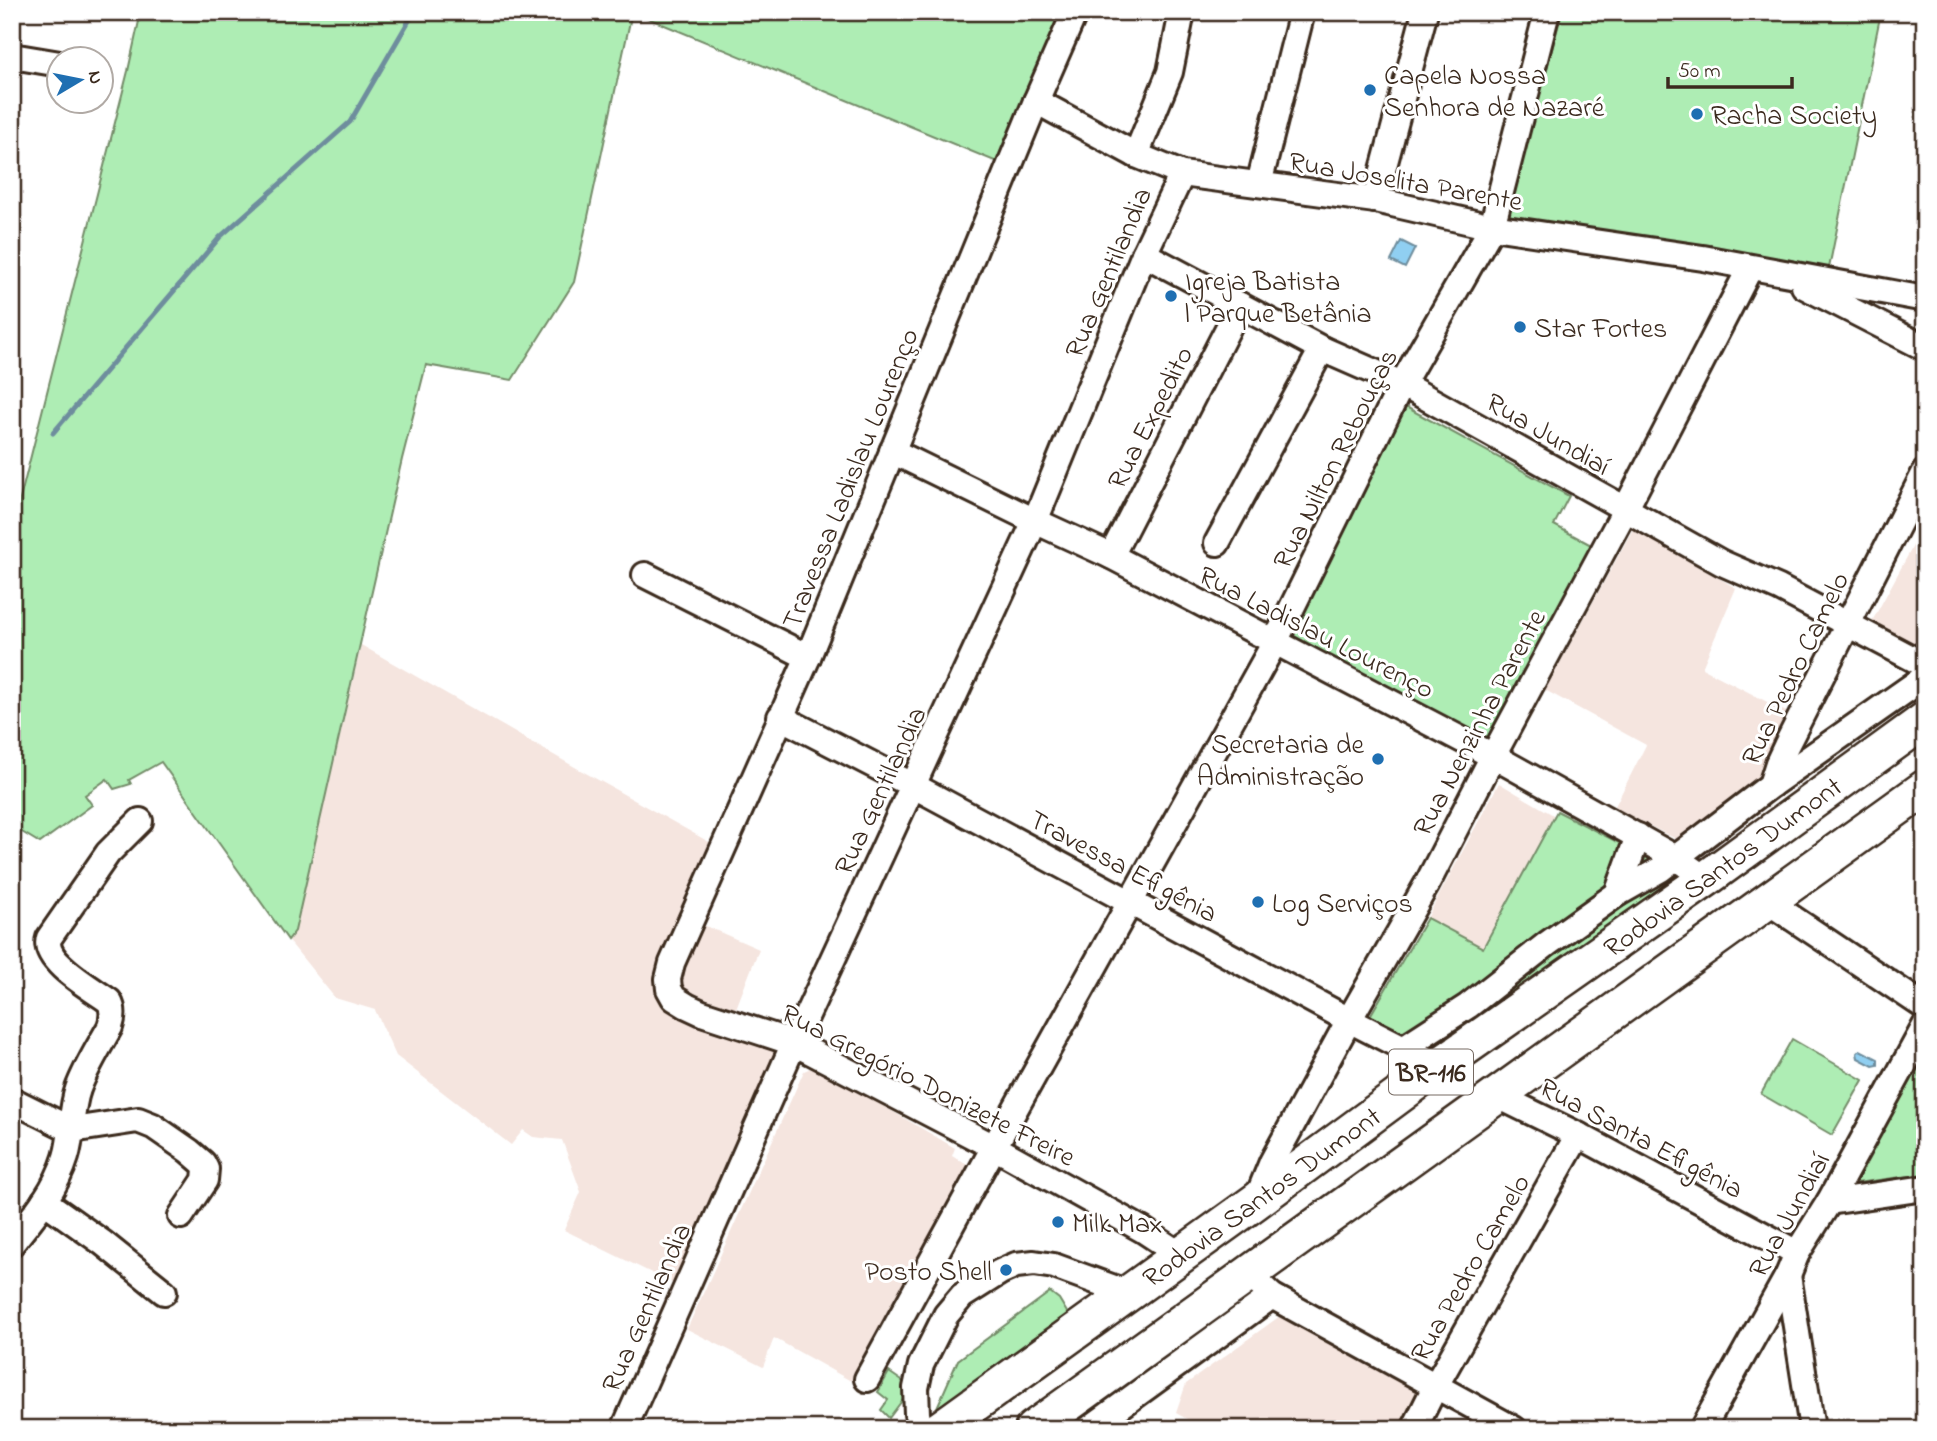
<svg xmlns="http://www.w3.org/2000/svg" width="1937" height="1441" font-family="'Indie Flower',sans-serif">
	<rect width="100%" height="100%" fill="#fff"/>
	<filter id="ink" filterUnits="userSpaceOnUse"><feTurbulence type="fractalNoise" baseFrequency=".0143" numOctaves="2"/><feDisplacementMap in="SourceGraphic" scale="14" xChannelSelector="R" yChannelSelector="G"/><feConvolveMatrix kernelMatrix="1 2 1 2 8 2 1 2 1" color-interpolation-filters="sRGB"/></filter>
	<g filter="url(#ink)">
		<g fill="#f5e5df">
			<polygon points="1925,524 1925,653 1870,625"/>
			<polygon points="1633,529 1736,588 1702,668 1794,716 1759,782 1678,840 1614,808 1646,745 1545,690"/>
			<polygon points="361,645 566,762 718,847 687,918 759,949 728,1029 783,1047 674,1284 564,1230 581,1192 562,1140 533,1137 523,1130 511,1145 396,1056 375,1010 335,998 288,940 295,931"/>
			<polygon points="1499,783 1555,816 1483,949 1427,918"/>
			<polygon points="815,1066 955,1148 952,1156 969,1166 851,1381 774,1338 763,1367 687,1329 804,1071"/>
			<polygon points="1280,1316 1421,1390 1402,1429 1205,1429 1176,1413 1186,1384"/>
		</g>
		<g fill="#aeedb4" stroke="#748c69" stroke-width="2">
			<polygon points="141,12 632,12 574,282 512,380 426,365 402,459 295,931 288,940 161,762 129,780 131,784 114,789 107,779 85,795 92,805 40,843 12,826 12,531 128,71"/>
			<polygon points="633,12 1066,12 997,162"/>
			<polygon points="1562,12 1881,12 1829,268 1507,217"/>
			<polygon points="1406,407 1569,496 1554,525 1593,546 1485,742 1293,635"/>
			<polygon points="1557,811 1672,870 1673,879 1447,1042 1423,1042 1390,1034 1370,1016 1427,918 1483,948"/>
			<polygon points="1792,1039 1863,1080 1832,1135 1761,1094"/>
			<polygon points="1925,1050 1925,1174 1856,1183 1855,1181"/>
			<polygon points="1050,1292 1059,1299 1068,1314 935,1412 958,1360"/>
			<polygon points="889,1372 905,1383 907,1394 889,1418 881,1410 888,1400 878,1392"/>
		</g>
		<g fill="#90cff1" stroke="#6e8d9d" stroke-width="2">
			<polygon points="1401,241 1415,248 1405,268 1391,261"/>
			<polygon points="1860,1050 1878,1059 1878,1065 1873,1066 1858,1058 1857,1053"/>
		</g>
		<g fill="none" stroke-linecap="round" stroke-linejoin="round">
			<polyline stroke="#6e8d9d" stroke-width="5" points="53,433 220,237 350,122 414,12"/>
			<g stroke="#3b2a1e" stroke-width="30">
				<g id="minor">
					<polyline points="1075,12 1036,101 808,657 672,963 668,979 669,989 674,998 687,1006 702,1013 794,1043 994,1147 1143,1230 1181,1255"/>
					<polyline points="12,56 60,64"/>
					<polyline points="1036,101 1136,155 1182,174 1375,200 1492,227 1703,258 1925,299"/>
					<polyline points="1136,155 1170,72 1182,12"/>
					<polyline points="1259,184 1302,12"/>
					<polyline points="1375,200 1425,12"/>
					<polyline points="1144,254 1322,349 1402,384 1722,563 1779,588 1925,665"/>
					<polyline points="1804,286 1925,348"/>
					<polyline points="892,451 1035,521 1111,556 1493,756 1676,858 1706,879"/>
					<polyline points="1217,543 1322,349"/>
					<polyline points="1111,556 1240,305"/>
					<polyline points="645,575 808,657"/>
					<polyline points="780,717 914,786 1349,1020 1439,1066"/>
					<polyline points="1771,785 1778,763 1786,746 1925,472"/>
					<polyline points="1617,894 1638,836"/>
					<polyline points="1767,901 1925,1007"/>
					<polyline points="1403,1048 1468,1006 1547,944 1617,894 1661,869 1771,785 1925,677"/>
					<polyline points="1496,1095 1578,1135 1797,1253"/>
					<polyline points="12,1100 72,1130 138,1120 153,1126 189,1151 203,1163 206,1169 205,1180 181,1216"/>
					<polyline points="44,1201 103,1243 164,1292"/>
					<polyline points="1256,1201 1272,1162 1349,1020 1427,884 1493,756 1625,510 1750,268"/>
					<polyline points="1829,1202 1925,1188"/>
					<path d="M12,1243C33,1217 56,1190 66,1157C73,1135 70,1111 78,1089C86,1067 99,1047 110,1027C113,1018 114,1009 109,1001C93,989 41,961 49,938L108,853L140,821"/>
					<polyline points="1249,1274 1272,1296 1514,1429"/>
					<polyline points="1788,1275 1812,1429"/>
					<polyline points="867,1379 994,1147 1275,642 1402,384 1492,227 1547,12"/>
					<polyline points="624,1429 794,1043 1035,521 1144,254 1182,174"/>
					<polyline points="920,1429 917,1414 916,1388 921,1365 946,1315 962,1296 1000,1272 1016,1265 1034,1263 1054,1266 1128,1293"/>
					<polyline points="1089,1429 1272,1296"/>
					<polyline points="1414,1429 1436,1385 1578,1135"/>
					<polyline points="1702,1429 1788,1275 1797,1253 1829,1202 1925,1026"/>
				</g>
			</g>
			<g stroke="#3b2a1e" stroke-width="40">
				<g id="highway">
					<polyline points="940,1429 1255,1202 1439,1066 1706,879 1925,720"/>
					<polyline points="1033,1429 1925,788"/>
				</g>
			</g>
			<use href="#minor" stroke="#fff" stroke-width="24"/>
			<use href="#highway" stroke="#fff" stroke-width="35"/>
		</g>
	</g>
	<g fill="#1f6fb2" stroke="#fff" stroke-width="2.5">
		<circle cx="1370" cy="90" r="7"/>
		<circle cx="1697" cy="114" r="7"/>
		<circle cx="1171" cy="296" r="7"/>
		<circle cx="1520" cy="327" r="7"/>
		<circle cx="1378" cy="759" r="7"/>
		<circle cx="1258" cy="902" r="7"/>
		<circle cx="1058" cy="1222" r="7"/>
		<circle cx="1006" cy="1270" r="7"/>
	</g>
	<g text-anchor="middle" stroke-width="6" stroke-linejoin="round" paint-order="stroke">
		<rect fill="#fff" stroke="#766a62" stroke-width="2" x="1389" y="1049.5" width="84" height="45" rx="5"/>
		<g font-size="26" font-weight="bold" fill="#3b2a1e">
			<text x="1431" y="1081">BR-116</text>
		</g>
		<g font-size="28" fill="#3b2a1e" stroke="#fff" text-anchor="start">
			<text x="1384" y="84">Capela Nossa<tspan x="1384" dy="32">Senhora de Nazaré</tspan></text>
			<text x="1711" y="124">Racha Society</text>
			<text x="1185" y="290">Igreja Batista<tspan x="1185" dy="32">| Parque Betânia</tspan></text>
			<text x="1534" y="337">Star Fortes</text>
			<text x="1364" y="753" text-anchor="end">Secretaria de<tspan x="1364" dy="32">Administração</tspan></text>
			<text x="1272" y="912">Log Serviços</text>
			<text x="1072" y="1232">Milk Max</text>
			<text x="992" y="1280" text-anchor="end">Posto Shell</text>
		</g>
		<g font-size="28" fill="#3b2a1e" stroke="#fff">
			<text transform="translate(1406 180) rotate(10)" y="10">Rua Joselita Parente</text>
			<text transform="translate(1107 272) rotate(-67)" y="10">Rua Gentilandia</text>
			<text transform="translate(1149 417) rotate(-63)" y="10">Rua Expedito</text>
			<text transform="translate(1549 433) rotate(30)" y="10">Rua Jundiaí</text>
			<text transform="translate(1334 458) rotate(-63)" y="10">Rua Nilton Rebouças</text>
			<text transform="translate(849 478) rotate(-68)" y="10">Travessa Ladislau Lourenço</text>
			<text transform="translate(1317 631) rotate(27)" y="10">Rua Ladislau Lourenço</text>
			<text transform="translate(1794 668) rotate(-64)" y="10">Rua Pedro Camelo</text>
			<text transform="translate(1478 722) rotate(-62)" y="10">Rua Nenzinha Parente</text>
			<text transform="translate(879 790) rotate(-65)" y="10">Rua Gentilandia</text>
			<text transform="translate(1124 865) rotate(28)" y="10">Travessa Efigênia</text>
			<text transform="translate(1722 866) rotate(-36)" y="10">Rodovia Santos Dumont</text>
			<text transform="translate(929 1084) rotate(27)" y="10">Rua Gregório Donizete Freire</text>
			<text transform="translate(1642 1137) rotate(28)" y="10">Rua Santa Efigênia</text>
			<text transform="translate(1261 1196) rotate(-36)" y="10">Rodovia Santos Dumont</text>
			<text transform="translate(1788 1214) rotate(-61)" y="10">Rua Jundiaí</text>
			<text transform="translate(1469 1267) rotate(-60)" y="10">Rua Pedro Camelo</text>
			<text transform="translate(645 1307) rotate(-66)" y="10">Rua Gentilandia</text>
		</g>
	</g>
	<rect width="1937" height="1441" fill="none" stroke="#fff" stroke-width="42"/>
	<rect x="21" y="21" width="1895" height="1399" fill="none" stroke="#3b2a1e" stroke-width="2.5" filter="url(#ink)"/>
	<g transform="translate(80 80) rotate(80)"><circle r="33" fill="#ffffff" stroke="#b1aaa5" stroke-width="2"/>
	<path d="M0-5L12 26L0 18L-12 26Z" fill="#1f6fb2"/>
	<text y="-10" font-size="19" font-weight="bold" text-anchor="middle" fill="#3b2a1e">N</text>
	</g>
	<path d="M1668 77v10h124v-10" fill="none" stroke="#3b2a1e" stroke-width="3.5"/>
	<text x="1678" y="77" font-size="21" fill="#3b2a1e" stroke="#ffffff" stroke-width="5" paint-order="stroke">50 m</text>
</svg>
